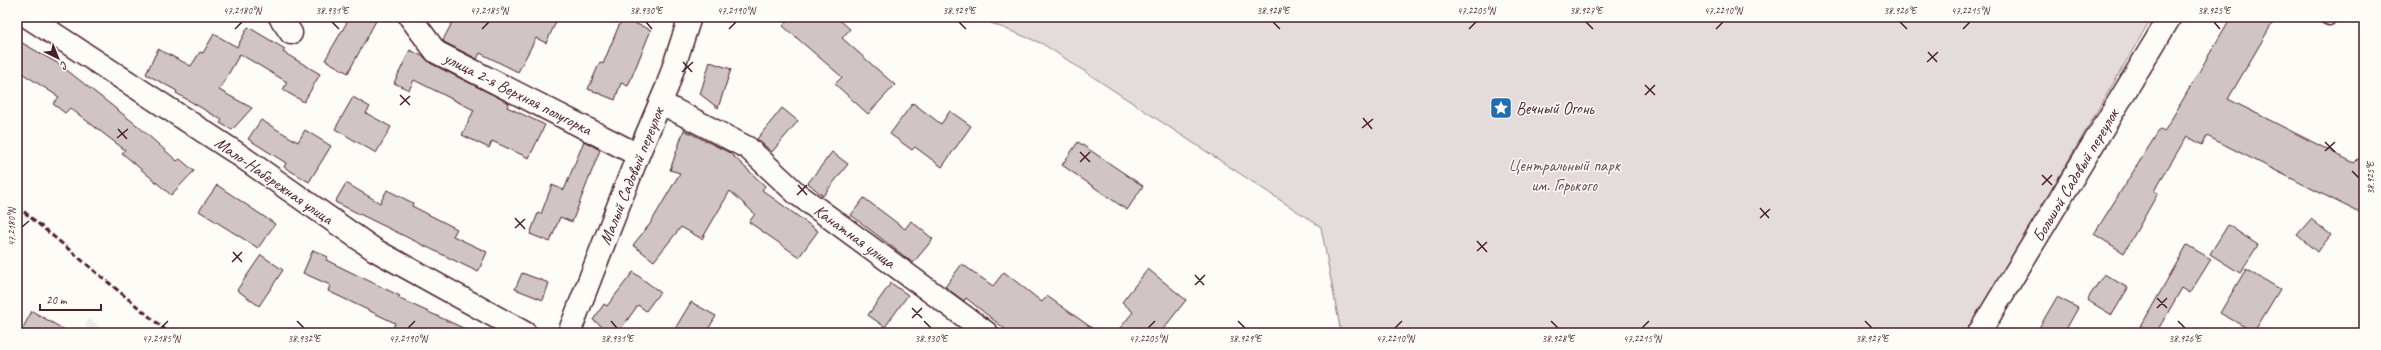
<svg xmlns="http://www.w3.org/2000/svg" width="2381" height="350" font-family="Caveat,sans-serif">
	<rect width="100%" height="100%" fill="#fdfcf7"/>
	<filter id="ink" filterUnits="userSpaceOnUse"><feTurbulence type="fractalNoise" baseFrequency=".025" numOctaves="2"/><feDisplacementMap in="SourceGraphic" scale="8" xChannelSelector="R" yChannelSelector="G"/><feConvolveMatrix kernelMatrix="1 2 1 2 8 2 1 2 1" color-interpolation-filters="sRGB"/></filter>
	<g filter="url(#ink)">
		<polygon fill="#f0ece8" points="89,318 107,333 81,333"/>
		<polygon fill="#e3dcda" stroke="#967e82" points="976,17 2152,17 1968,333 1341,333 1321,227 1043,44"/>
		<g fill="#d0c5c4" stroke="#4a1f2b">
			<polygon points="350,17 378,17 348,73 325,60"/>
			<polygon points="455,17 546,17 556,22 546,43 536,38 518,72 480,53 477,59 444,42 443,40"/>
			<polygon points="791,17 836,17 850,29 842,38 895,85 868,114 835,84 842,77 783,26"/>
			<polygon points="2231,17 2276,17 2228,99 2354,163 2364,153 2364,215 2207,136 2202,145 2187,136 2154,191 2158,193 2124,253 2094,234 2160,129 2164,132"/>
			<polygon points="622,18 651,30 628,86 621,83 615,100 588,89 600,62 603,64"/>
			<polygon points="248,27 285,49 283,52 320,74 304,102 283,90 287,82 240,54 219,90 252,108 232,130 220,123 222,120 176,93 177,91 146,74 158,49 191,66 200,52 203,53 214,34 237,47"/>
			<polygon points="17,40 59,64 138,126 177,161 180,159 194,171 171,195 122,153 125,150 70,108 65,113 53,104 59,97 17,70"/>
			<polygon points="410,50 424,57 430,63 509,103 507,107 545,125 529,158 492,141 489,148 462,135 474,110 414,80 409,90 394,83"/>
			<polygon points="710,62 731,69 718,108 700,94"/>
			<polygon points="353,97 370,107 366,113 391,127 376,153 335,129"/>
			<polygon points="913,103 941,124 950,111 971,126 942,167 915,147 912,150 890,134"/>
			<polygon points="782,108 798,121 772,152 757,139"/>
			<polygon points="261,120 298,142 305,130 331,146 309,182 284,167 286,163 248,139"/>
			<polygon points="684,130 730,153 765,186 762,190 818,231 799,257 749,222 755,214 730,191 702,239 681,227 654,261 633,245 650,224 680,173 670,170"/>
			<polygon points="584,141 600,150 572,222 560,217 550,242 530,234 538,213 541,214 552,185 564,190"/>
			<polygon points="1078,142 1143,186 1127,210 1062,165"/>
			<polygon points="832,152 848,164 823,196 808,183"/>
			<polygon points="346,183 380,203 387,190 413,203 412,206 457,229 453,236 487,252 478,272 335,202"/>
			<polygon points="217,185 275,224 258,248 199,211"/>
			<polygon points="864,198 905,229 911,221 933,239 913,263 851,215"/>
			<polygon points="2311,219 2331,235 2317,252 2297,235"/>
			<polygon points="2228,225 2258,245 2240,273 2210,254"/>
			<polygon points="2187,245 2211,259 2190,293 2182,288 2156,333 2137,333"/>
			<polygon points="313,250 328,257 326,260 400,296 398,298 474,333 391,333 395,323 328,291 330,285 303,273"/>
			<polygon points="261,255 283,270 259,306 237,290"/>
			<polygon points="962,264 993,286 1004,272 1042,302 1047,296 1099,333 1010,333 966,298 964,301 945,287"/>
			<polygon points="1148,269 1186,300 1160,333 1116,333 1133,312 1122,302"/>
			<polygon points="2246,269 2280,289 2254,332 2220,313"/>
			<polygon points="633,272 660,292 646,311 638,305 618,333 611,333 593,320 604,304 607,306"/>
			<polygon points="522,273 549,283 543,300 515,289"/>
			<polygon points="2104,274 2128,288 2112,315 2087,300"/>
			<polygon points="891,283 908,295 885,327 868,315"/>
			<polygon points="2057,297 2078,308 2064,333 2036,333"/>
			<polygon points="691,302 716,316 706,333 686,333 676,327"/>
			<polygon points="32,311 70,333 20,333"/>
		</g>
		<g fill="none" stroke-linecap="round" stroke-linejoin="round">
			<g stroke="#4a1f2b" stroke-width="15">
				<polyline id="service" points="2325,17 2329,19"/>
			</g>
			<g stroke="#4a1f2b" stroke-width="25">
				<g id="minor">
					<polyline points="28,17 235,152 375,250 525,333"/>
					<polyline points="280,17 291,33"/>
					<polyline points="410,17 436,52 638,155"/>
					<polyline points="661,103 748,148 796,193 987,333"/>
					<polyline points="569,333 638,155 667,87 690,17"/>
					<polyline points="1979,333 2170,17"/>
				</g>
			</g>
			<use href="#service" stroke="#fdfcf7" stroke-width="12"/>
			<use href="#minor" stroke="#fdfcf7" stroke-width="22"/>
			<polyline stroke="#4a1f2b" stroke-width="3" stroke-dasharray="6 3" stroke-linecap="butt" points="17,206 169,333"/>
		</g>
	</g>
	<path fill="none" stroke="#4a1f2b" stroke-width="1.5" d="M332,22L339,29M646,22L652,29M959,22L966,29M1273,22L1280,29M1586,22L1593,29M1900,22L1907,29M2214,22L2220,29M235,29L242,22M482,29L489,22M729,29L736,22M1469,29L1476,22M1716,29L1723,22M1963,29L1970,22M1928,52L1937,62M683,62L692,72M1927,62L1938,52M682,72L693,62M1645,85L1655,95M400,95L410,105M1645,95L1655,85M400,105L410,96M1363,118L1372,129M1362,128L1373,119M118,129L127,139M117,138L128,129M2325,142L2335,152M2325,151L2335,142M1080,152L1090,162M1080,162L1090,152M2352,171L2359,178M2042,175L2052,185M798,185L807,195M2042,185L2052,175M797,195L807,185M1760,208L1769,218M515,218L525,229M1760,218L1770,209M22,227L29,221M515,228L525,219M1477,241L1487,252M1477,251L1487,242M233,252L242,262M232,262L242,252M1195,275L1204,285M1195,285L1205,275M2157,298L2167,308M912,308L922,318M2157,308L2167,298M912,318L922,308M297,321L304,328M611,321L617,328M924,321L931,328M1238,321L1245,328M1551,321L1558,328M1865,321L1872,328M2178,321L2185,328M161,328L168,321M408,328L415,321M1148,328L1155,321M1395,328L1402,321M1642,328L1649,321"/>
	<defs>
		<g id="sight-square" transform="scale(1.15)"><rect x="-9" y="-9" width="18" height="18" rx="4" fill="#1f6fb2" stroke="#fdfcf7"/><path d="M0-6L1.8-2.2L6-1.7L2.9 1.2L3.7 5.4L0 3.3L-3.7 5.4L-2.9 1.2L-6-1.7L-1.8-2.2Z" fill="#fff"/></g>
	</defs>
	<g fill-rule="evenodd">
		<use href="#sight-square" x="1501" y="108"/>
	</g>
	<g text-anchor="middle" stroke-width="3" stroke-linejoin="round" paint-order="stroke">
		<g font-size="17" fill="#4a1f2b" stroke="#fdfcf7">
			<text transform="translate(518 93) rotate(27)" y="6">улица 2-я Верхняя полугорка</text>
			<text transform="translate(2075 175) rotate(-59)" y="6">Большой Садовый переулок</text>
			<text transform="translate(631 176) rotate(-68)" y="6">Малый Садовый переулок</text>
			<text transform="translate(274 180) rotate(35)" y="6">Мало-Набережная улица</text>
			<text transform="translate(855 236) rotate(36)" y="6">Канатная улица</text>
		</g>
		<g font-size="17" fill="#4a1f2b" stroke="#fdfcf7" text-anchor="start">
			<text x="1516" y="114">Вечный Огонь</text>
		</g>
		<g font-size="17" fill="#704e57" stroke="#fdfcf7">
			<text x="1564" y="171">Центральный парк<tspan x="1564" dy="20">им. Горького</tspan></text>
		</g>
	</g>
	<rect width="2381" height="350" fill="none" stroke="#fdfcf7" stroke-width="44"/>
	<g transform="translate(58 58) rotate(137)" stroke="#fdfcf7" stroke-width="3" paint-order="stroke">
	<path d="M0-3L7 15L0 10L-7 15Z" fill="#4a1f2b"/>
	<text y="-6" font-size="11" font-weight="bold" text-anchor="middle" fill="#4a1f2b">С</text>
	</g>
	<path d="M40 304v6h61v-6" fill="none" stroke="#4a1f2b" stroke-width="2"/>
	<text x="46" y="304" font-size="12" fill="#4a1f2b" stroke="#fdfcf7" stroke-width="3" paint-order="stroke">20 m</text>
	<rect x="22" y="22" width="2337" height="306" fill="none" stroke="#4a1f2b" stroke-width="1.5"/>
	<g font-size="10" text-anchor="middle" fill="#4a1f2b">
		<text x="242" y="14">47.2180°N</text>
		<text x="332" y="14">38.931°E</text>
		<text x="489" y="14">47.2185°N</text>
		<text x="646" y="14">38.930°E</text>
		<text x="736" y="14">47.2190°N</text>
		<text x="959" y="14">38.929°E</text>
		<text x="1273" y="14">38.928°E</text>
		<text x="1476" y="14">47.2205°N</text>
		<text x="1586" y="14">38.927°E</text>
		<text x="1723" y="14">47.2210°N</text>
		<text x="1900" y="14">38.926°E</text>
		<text x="1970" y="14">47.2215°N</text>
		<text x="2214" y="14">38.925°E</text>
		<text transform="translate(2370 178) rotate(-90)" y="4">38.925°E</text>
		<text transform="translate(11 227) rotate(-90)" y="4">47.2180°N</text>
		<text x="161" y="342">47.2185°N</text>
		<text x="304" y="342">38.932°E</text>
		<text x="408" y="342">47.2190°N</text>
		<text x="617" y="342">38.931°E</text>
		<text x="931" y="342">38.930°E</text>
		<text x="1148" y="342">47.2205°N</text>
		<text x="1245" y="342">38.929°E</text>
		<text x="1395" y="342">47.2210°N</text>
		<text x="1558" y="342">38.928°E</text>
		<text x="1642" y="342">47.2215°N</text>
		<text x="1872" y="342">38.927°E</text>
		<text x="2185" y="342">38.926°E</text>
	</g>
</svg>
